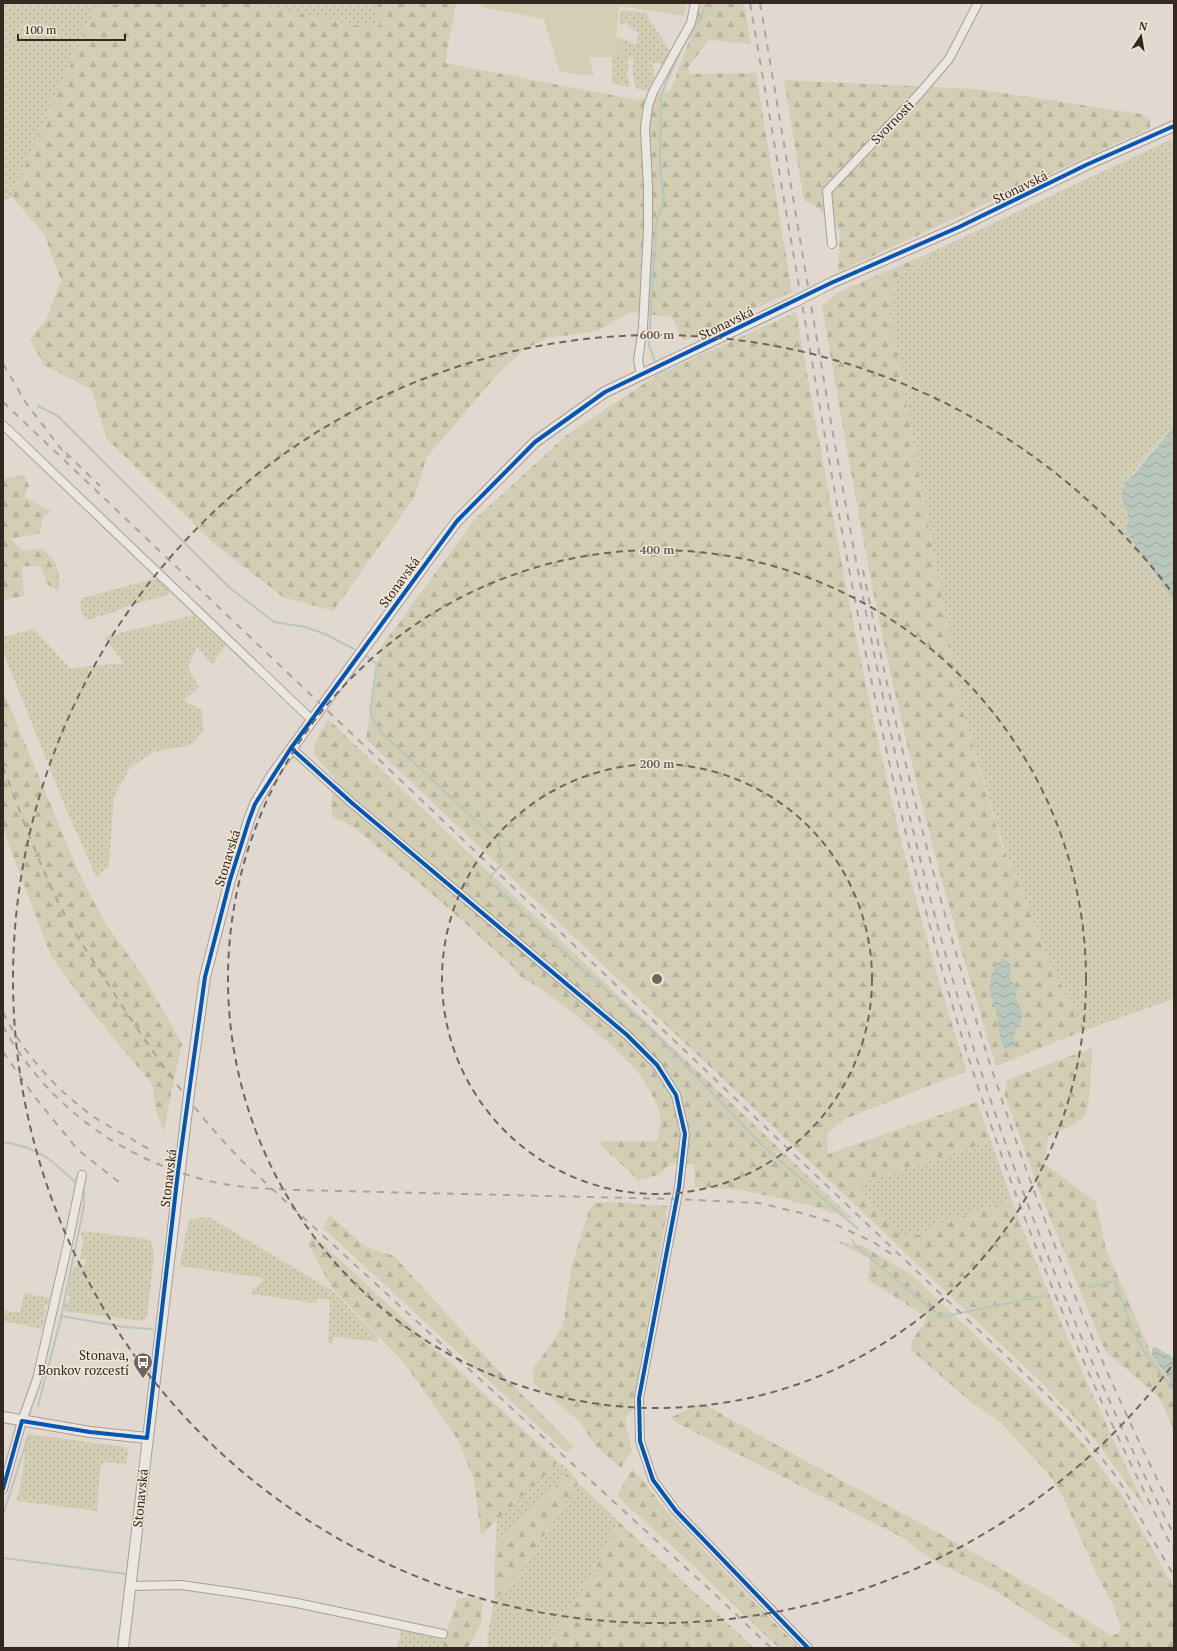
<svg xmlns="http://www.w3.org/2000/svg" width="1177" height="1651" font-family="'PT Serif',serif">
	<defs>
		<pattern id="grass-dots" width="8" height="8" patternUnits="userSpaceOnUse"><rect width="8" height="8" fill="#d2ceb4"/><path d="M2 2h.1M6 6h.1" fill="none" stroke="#b5b19a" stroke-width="1.8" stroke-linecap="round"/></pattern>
		<pattern id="forest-firs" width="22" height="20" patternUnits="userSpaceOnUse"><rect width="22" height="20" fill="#d2ceb4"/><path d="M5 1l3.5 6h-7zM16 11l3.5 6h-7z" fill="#b5b19a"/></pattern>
		<pattern id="water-waves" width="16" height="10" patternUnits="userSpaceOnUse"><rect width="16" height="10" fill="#b9c6bc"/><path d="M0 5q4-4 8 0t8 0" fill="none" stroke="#a0aaa1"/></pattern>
	</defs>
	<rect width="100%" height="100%" fill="#e1d9cf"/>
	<g fill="url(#grass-dots)">
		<polygon points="3,3 122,3 95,9 12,197 3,200"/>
		<polygon points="246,3 377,3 381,30 255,6"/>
		<path d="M620,10C627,11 638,10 645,13C648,15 666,45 670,51L663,65L650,62C658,71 654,80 648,91L636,89L632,70L634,58L631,57L627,62L630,67L626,74L629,80V87L612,84V57H621L622,39L636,44L639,33L634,31L626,23L621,25L619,23Z"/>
		<polygon points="1174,138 1174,425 1125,482 1121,497 1129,518 1126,530 1140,553 1174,601 1174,999 1085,1030 1051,966 1005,851 962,709 889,310 896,278 936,250"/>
		<polygon points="153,579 158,579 169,591 169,595 127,606 114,612 88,620 83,616 80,606 82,598"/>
		<polygon points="194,615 226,645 212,665 197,647 188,667 199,687 184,700 202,710 203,731 192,745 153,752 130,768 114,797 109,866 96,877 64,804 3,652 3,637 34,629 70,668 124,663 104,637"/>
		<polygon points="991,1141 1012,1201 943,1222 920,1235 898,1235 860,1194 861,1182"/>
		<polygon points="209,1217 333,1291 376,1336 379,1342 334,1337 332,1344 328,1343 330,1300 319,1298 317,1302 314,1303 252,1294 252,1289 261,1283 263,1278 180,1266 185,1236 190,1219"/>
		<polygon points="83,1231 148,1239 152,1242 154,1257 147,1317 143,1321 63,1311 64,1302 68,1302 70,1298 67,1294 72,1270 77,1264 85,1265 86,1260 80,1259 83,1242 81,1234"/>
		<polygon points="24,1293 50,1298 48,1304 44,1306 46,1311 43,1329 3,1321 3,1310 20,1313"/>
		<path d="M28,1434L125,1447L129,1450L126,1464L103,1462C98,1470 99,1499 97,1511L16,1501C25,1479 22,1457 28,1434Z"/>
		<polygon points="558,1462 570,1471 495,1549 497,1519"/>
		<polygon points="578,1483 619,1522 586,1587 547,1648 488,1648 487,1639 494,1601 521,1570"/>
		<polygon points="401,1630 444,1640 444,1648 397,1648"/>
	</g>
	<g fill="url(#forest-firs)" fill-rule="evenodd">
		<polygon points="122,3 246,3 380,30 377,3 456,3 445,63 638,100 671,90 698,16 699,3 744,3 751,44 709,40 688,67 690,74 756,73 792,292 683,341 672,317 630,312 598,331 548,338 523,350 497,375 427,457 414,498 333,611 283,597 213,543 107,439 91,389 44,365 30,339 47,318 61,280 44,234 12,197 95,9"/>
		<polygon points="784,80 976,89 1142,114 1150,119 1150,128 838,272 840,230 812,203 804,201"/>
		<path d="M936,250L896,278L889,310L962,709L1001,842L1051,966L1085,1030L999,1065H996C951,922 913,777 881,630C859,523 841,415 822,307L836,293ZM994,967L1013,969L1010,979L1017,989L1016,998L1022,1020L1016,1027L1013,1037L1001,1043L996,1009L990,991Z"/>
		<path d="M796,312C842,567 885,824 967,1071L845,1119L827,1133L828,1154L977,1102L991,1141L861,1182L860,1194L898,1235H920L943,1222L1012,1201C1052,1307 1098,1409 1147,1511L1093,1437L1045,1386L366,739L381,647L475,519L567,435L657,375Z"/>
		<path d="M24,475L29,486L24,497L51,511L42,519L40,533L11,539L22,551L42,548C59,564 60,568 59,591L47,584L41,567L22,566L24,596L3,600V479Z"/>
		<polygon points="3,690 78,871 105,923 144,977 182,1044 171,1094 164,1132 156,1111 152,1084 90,1010 51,956 7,840 3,828"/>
		<polygon points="328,719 853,1219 809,1205 742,1190 695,1187 694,1164 671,1163 660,1174 637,1181 635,1177 601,1145 601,1142 604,1141 655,1141 658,1139 661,1121 657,1104 641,1076 611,1045 576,1015 538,987 522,978 510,964 447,907 355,828 333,817 331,804 335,779 313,753 316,741"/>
		<path d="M1092,1048C1091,1063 1092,1105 1084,1116C1075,1126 1060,1131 1048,1136L1045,1164L1096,1202L1106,1249L1152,1355L1164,1371L1170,1382L1174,1383V1430L1159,1397L1105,1351L1040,1193L1004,1093L1007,1080Z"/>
		<polygon points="615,1202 668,1206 632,1410 625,1420 632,1451 621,1468 596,1446 579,1421 534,1383 532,1371 563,1326 572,1264 589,1211 594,1203"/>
		<polygon points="330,1215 364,1246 394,1256 495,1367 574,1447 566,1452 323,1228"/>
		<polygon points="313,1235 558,1462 481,1535 474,1480 458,1440 405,1364 332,1288 308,1244"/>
		<path d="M834,1240L865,1247L913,1276L1037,1394L1084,1445L1123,1497L1174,1588V1648H1083L994,1590L952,1569L944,1567L916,1549L907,1540L679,1424L670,1418L702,1403C838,1481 980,1550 1111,1636L1119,1633L1121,1627L1115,1609L1097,1575L1063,1497L1048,1473L999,1421L970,1401L911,1350L912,1341L926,1320L925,1316L868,1280L870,1259Z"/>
		<polygon points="632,1469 646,1484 667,1512 799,1648 779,1648 687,1560 617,1496"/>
		<polygon points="570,1471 578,1483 521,1570 494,1601 495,1549"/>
		<polygon points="619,1522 753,1647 754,1648 547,1648 586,1587"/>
		<polygon points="483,1597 481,1624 468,1648 444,1648 444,1640 458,1598"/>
	</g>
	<polygon fill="#d2ceb4" points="481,3 683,3 687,4 683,16 619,6 616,37 622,38 621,57 589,57 594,76 560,72 544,19 481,7"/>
	<g fill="url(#water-waves)">
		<polygon points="1174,426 1174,601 1140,553 1126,530 1129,518 1121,497 1125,482 1133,475"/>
		<path d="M1003,958C1014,964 1012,968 1010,979L1017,988L1016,998L1023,1016L1013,1037L1016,1042L1014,1046L1005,1049C998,1039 998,1022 996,1010C995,1004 991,998 990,992C989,980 993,964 1003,958Z"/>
		<polygon points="1155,1347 1174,1358 1174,1383 1170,1382 1164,1371 1152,1355 1152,1349"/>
	</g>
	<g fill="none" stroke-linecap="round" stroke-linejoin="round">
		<g stroke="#b9c6bc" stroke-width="2">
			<polyline points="656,364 649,345 656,223 664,199 660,164 661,95 681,49 701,18 706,3"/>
			<polyline points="38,406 58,416 229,587 274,622 306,627 325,634 354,649"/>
			<polyline points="366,656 377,664 370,711 375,722 382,733 499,842 501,865 490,877 493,884 574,962 647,1025 761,1144 858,1229"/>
			<path d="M3,1142C37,1147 51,1159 75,1182"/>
			<polyline points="852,1240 856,1246 941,1317 1043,1296"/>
			<polyline points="1089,1287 1115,1281 1132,1329 1145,1353 1174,1391"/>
			<polyline points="61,1316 124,1327 152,1329"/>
			<polyline points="38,1406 60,1322 84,1206 84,1191"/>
			<polyline points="3,1515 28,1437"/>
			<polyline points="3,1558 127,1574"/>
		</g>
		<g stroke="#a79f98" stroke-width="10">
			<g id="minor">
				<polyline points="832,244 827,191 919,94 949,59 978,3"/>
				<polyline points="641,375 638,360 643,327 648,230 648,187 645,128 648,106 653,92 691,23 695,3"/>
				<polyline points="3,425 312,720"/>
				<polyline points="291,748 352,803 627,1035 657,1065 676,1095 685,1134 679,1187 639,1398 640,1441 653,1480 676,1511 808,1648"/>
				<polyline points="3,1489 22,1421 37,1379 68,1243 82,1175"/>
				<polyline points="130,1586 181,1585 237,1593 297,1603 443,1634"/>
			</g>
		</g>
		<g stroke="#a79f98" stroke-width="12">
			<g id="tertiary">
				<polyline points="831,283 959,227 1086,165 1174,126"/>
				<polyline points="3,1417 90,1432 147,1438"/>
				<polyline points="123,1648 190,1085 205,977 230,880 249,820 255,804 271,777 436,549 457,521 535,442 605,392 794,302"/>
			</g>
		</g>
		<use href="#minor" stroke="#eae6e0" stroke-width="8"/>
		<use href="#tertiary" stroke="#eae6e0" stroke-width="10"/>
		<g stroke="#aaa5a0" stroke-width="2" stroke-dasharray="7 7" stroke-linecap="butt">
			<path d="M750,3C773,136 796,269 819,402C852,594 889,785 943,973C1000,1173 1079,1366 1174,1551"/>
			<path d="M760,3C784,143 807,282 831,422C861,593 893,763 939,931C996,1140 1076,1342 1174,1535"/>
			<polyline points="3,364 26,403 68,458"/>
			<polyline points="3,402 1049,1397 1078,1428 1118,1479 1174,1576"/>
			<polyline points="66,453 100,486"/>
			<path d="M863,570C929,898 1022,1213 1174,1513"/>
			<path d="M3,767C20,812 37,858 58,902C74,934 96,964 115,995C155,1056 195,1114 246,1165L720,1599L771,1648"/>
			<path d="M3,1012C23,1054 59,1093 97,1119C115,1130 134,1140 152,1151"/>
			<path d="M3,1026C47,1108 129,1164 218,1183C243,1188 270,1189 296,1190L676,1199L759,1203L805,1214L828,1221L873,1242L896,1257"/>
			<polyline points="3,1052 34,1096 78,1150 124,1186"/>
		</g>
		<g stroke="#a79f98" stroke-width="12" stroke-linecap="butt">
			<polyline id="tertiary-bridge" points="794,302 831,283"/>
		</g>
		<use href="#tertiary-bridge" stroke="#eae6e0" stroke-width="10"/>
		<g stroke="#f2e6d6" stroke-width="6">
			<g id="cycleway">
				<polyline points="291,748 352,803 627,1035 657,1065 676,1095 685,1134 679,1187 639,1398 640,1441 653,1480 676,1511 808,1648"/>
				<polyline points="3,1489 22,1421 90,1432 147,1438 178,1172 205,977 230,880 249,820 255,804 291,748 457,521 535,442 605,392 831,283 959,227 1086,165 1174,126"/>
			</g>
		</g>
		<use href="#cycleway" stroke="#0057b8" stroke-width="4"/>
	</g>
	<g fill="none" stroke="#71665e" stroke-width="2" stroke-dasharray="7 5">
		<circle cx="657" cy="979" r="215"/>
		<circle cx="657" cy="979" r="429"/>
		<path d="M1171 1367A644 644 0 1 1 1171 591"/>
	</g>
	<defs>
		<g id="bus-pin" transform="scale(1)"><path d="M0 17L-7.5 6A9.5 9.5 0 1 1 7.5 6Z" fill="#71665e" stroke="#f2e6d6"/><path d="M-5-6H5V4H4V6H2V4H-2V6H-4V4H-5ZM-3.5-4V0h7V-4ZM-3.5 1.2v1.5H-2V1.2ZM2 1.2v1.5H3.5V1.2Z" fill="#fff"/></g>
	</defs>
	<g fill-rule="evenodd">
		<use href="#bus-pin" x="143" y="1362"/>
	</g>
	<g text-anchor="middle" stroke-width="3" stroke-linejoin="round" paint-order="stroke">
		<g font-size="13" fill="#352821" stroke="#f2e6d6">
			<text transform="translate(892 122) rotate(-46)" y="5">Svornosti</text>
			<text transform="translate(1020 187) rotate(-26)" y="5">Stonavská</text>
			<text transform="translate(726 323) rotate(-26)" y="5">Stonavská</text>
			<text transform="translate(399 582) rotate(-54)" y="5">Stonavská</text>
			<text transform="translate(227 858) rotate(-73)" y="5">Stonavská</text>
			<text transform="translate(168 1178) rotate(-83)" y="5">Stonavská</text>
			<text transform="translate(140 1498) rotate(-84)" y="5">Stonavská</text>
		</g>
		<g font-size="13" fill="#352821" stroke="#f2e6d6" text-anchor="end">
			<text x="129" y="1360">Stonava,<tspan x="129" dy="15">Bonkov rozcestí</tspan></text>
		</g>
	</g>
	<circle cx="657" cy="979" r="6" fill="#71665e" stroke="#f2e6d6" stroke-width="2"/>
	<g font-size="12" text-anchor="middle" font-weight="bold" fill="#71665e" stroke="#f2e6d6" stroke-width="3" stroke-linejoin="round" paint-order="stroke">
		<text x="657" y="339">600 m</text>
		<text x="657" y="554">400 m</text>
		<text x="657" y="768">200 m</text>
	</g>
	<rect width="1177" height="1651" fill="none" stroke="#352821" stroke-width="8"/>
	<g transform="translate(1141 36) rotate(12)" stroke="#f2e6d6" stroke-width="3" paint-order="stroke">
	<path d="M0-3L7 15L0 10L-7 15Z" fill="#352821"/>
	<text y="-6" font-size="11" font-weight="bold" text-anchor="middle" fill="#352821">N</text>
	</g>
	<path d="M18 34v6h107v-6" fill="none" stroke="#352821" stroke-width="2"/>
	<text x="24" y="34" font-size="12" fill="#352821" stroke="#f2e6d6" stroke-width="3" paint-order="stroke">100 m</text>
</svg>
